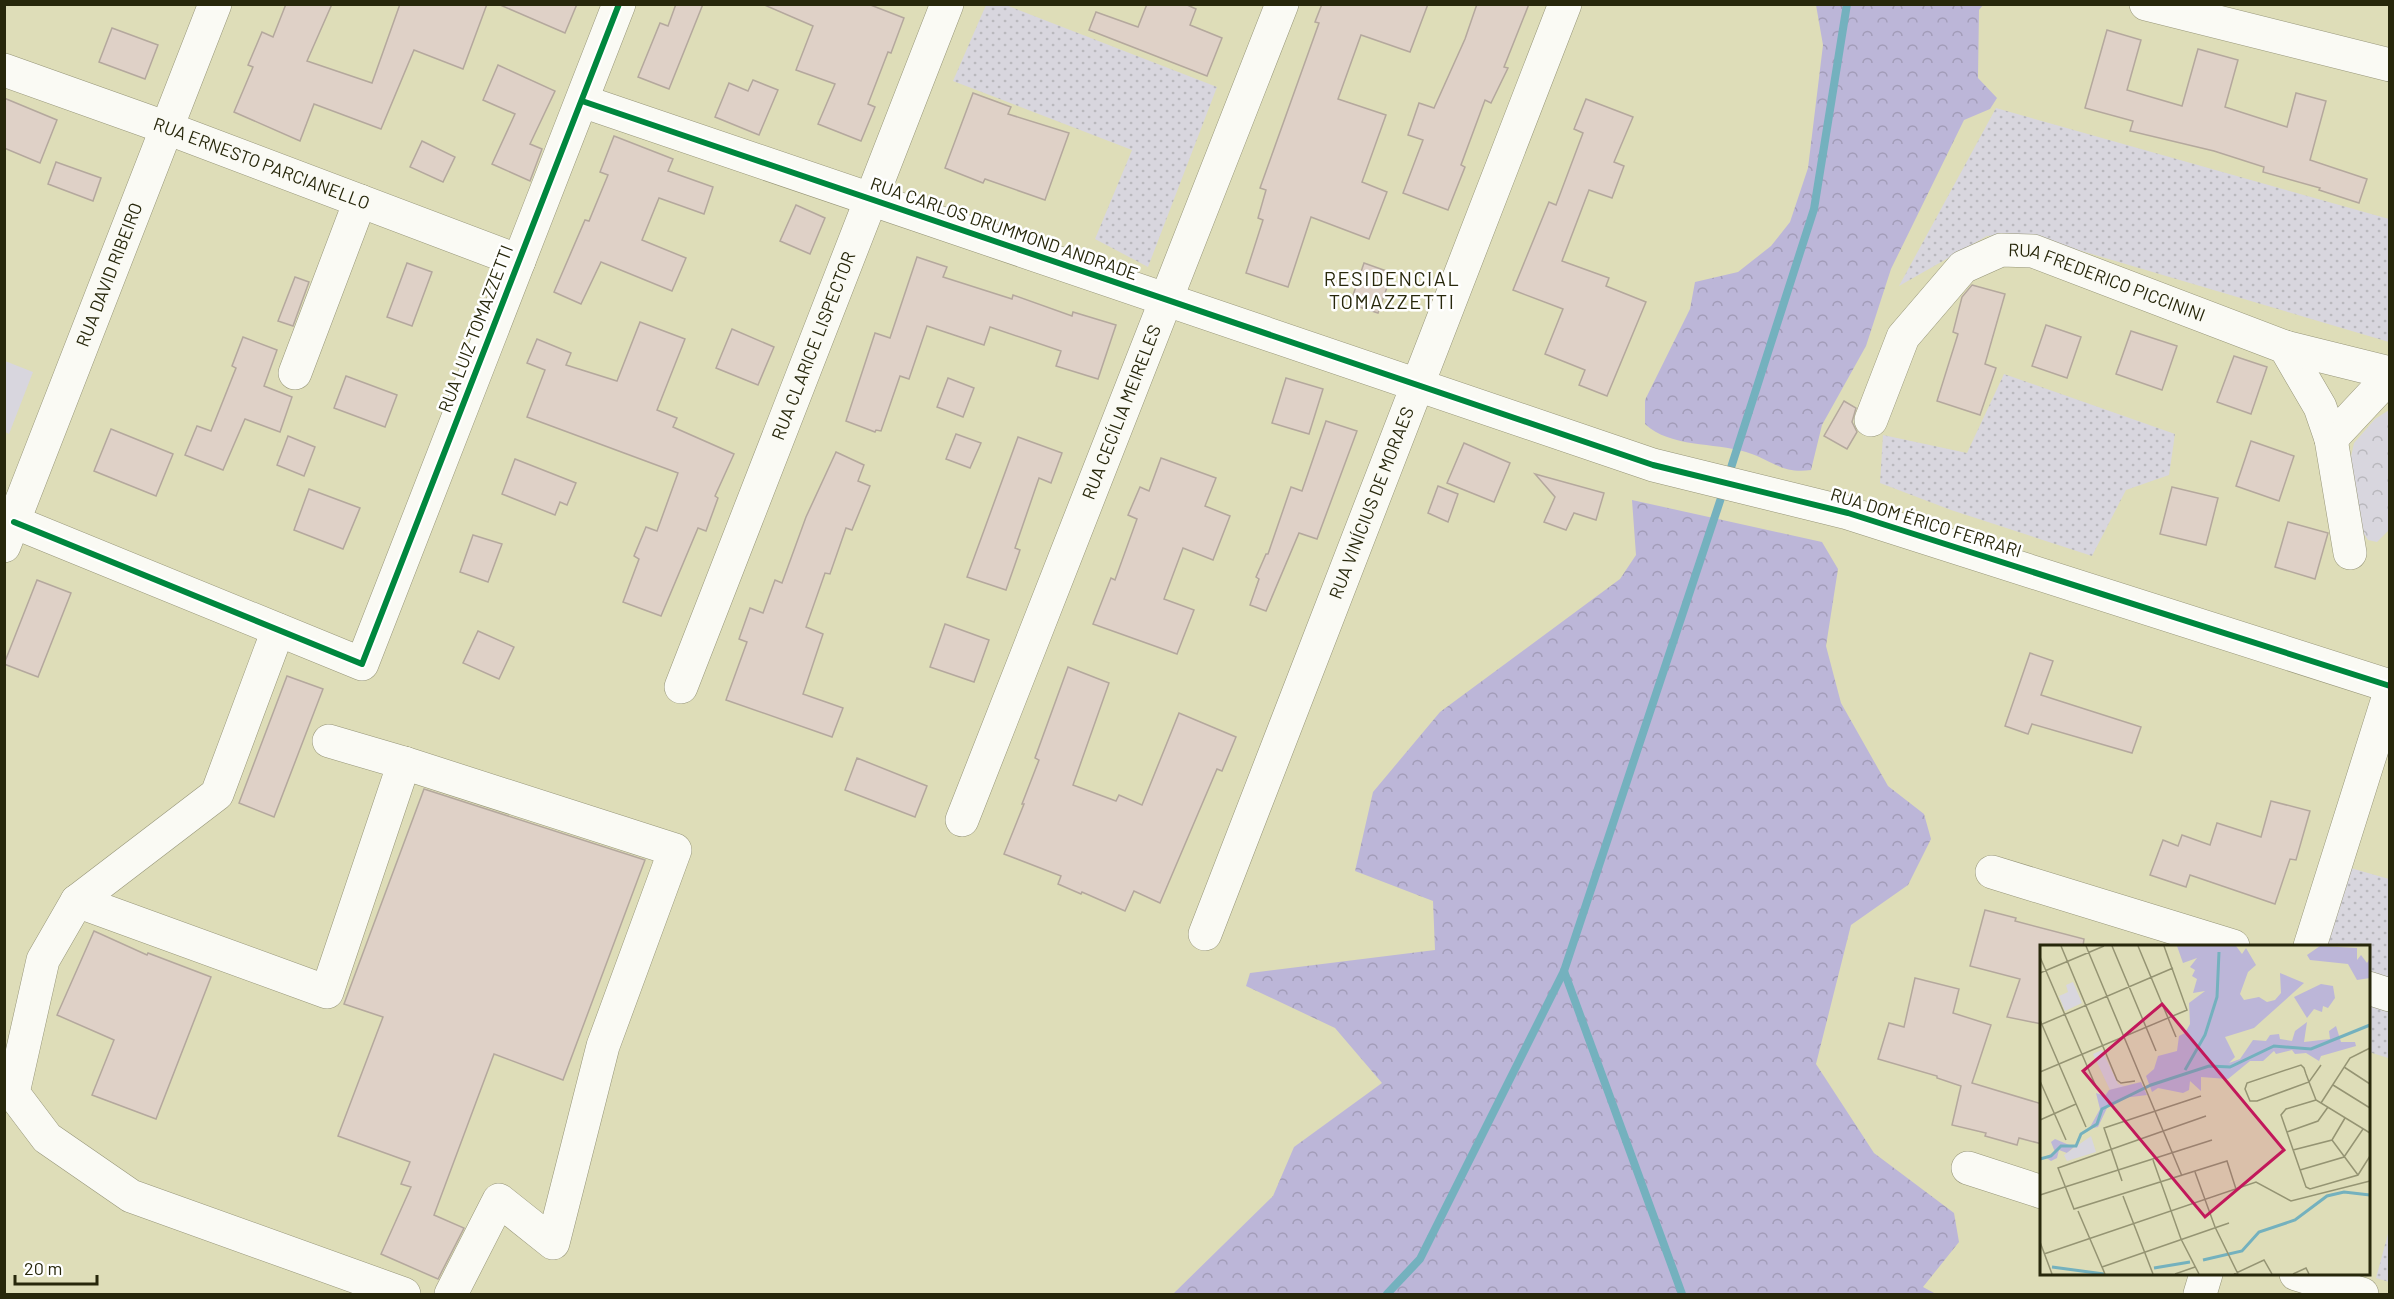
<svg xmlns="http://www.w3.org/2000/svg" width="2394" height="1299" font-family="Barlow,sans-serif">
	<defs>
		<pattern id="grass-dots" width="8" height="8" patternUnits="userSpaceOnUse" patternTransform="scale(1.5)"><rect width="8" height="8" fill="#d8d6de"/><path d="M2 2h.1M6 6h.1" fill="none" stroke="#b9b8bd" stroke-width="1.8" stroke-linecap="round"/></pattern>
		<pattern id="forest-crowns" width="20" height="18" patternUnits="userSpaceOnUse" patternTransform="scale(1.5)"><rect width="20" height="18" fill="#bcb6d8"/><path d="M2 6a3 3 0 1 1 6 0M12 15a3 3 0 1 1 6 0" fill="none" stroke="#a29cb8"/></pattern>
		<pattern id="park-crowns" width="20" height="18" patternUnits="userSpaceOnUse" patternTransform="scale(1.5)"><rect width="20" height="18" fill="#d8d6de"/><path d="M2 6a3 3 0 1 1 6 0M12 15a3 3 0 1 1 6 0" fill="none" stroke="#b9b8bd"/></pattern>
	</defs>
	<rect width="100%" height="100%" fill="#deddb8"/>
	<g fill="url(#grass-dots)">
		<polygon points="1006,5 1217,87 1148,267 1095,239 1132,150 953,81 986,5"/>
		<polygon points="1996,108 2389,219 2389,342 2024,234 1987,236 1899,286"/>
		<polygon points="2004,374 2175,434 2169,475 2126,490 2092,556 1951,510 1880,483 1883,435 1967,453"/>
		<polygon points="2347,867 2389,879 2389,979 2369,972 2368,946 2325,946"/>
		<polygon points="2368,1005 2389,1011 2388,1058 2369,1052"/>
		<polygon points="2389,1230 2389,1282 2376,1278"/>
	</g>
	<g fill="url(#forest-crowns)">
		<path d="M1816,5H1983L1979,10L1978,78L1997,98L1990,109L1964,120L1891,269L1866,346L1822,425L1811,470C1781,474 1772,460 1746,452C1713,442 1671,448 1645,424V400L1690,309L1695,282L1738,272L1771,246L1790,222L1808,168L1823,45Z"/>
		<polygon points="1632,500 1822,542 1838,569 1826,646 1841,703 1888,786 1924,814 1931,839 1908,885 1851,925 1816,1064 1874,1153 1954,1213 1959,1242 1923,1287 1936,1294 1173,1294 1273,1196 1294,1147 1382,1083 1335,1028 1246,986 1250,973 1435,950 1433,901 1355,871 1373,792 1440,712 1620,579 1636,555"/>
	</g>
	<polygon fill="url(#park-crowns)" points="2389,410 2389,530 2377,542 2368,540 2354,519 2349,466 2354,443 2375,419"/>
	<polygon fill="#d8d6de" points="5,361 33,372 9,434 5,432"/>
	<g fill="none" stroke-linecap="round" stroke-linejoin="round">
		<g stroke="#74b1be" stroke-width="8">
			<polyline points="1728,477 1814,209 1847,4"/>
			<polyline points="1564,971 1682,1294"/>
			<polyline points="1387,1294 1420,1259 1564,971 1724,489"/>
		</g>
	</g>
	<g fill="#dfd1c7" stroke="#b4a89d" stroke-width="1.5">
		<polygon points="286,4 332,4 307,61 372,83 400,4 487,4 463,69 414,50 381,129 314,104 300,141 234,112 253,67 248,65 262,32 273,37"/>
		<polygon points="498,4 577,4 565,33"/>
		<polygon points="676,4 703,4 669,89 638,77 660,23 668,26"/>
		<polygon points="762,4 868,4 904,18 891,53 888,52 868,104 875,107 861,141 818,124 835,84 796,70 813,26"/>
		<polygon points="1147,4 1185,4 1196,9 1190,25 1222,38 1207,76 1089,30 1096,12 1138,27"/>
		<polygon points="1322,4 1428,4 1410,52 1361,35 1338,99 1386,115 1362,182 1387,192 1369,239 1311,217 1288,287 1246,273 1263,220 1258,218 1266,190 1260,188 1319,23 1315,22"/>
		<polygon points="1477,4 1529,4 1504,67 1508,68 1491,103 1485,100 1461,165 1465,167 1448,210 1403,193 1423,140 1408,135 1419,103 1434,108 1465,39"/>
		<polygon points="112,28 158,45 145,79 99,62"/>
		<polygon points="2107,30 2141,40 2127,90 2182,106 2198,49 2238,60 2225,107 2287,127 2296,93 2326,101 2310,160 2367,179 2359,203 2319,190 2320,188 2263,172 2264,167 2214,151 2130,131 2133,121 2085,108"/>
		<polygon points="498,65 555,91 530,144 542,149 530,181 492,164 515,114 483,100"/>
		<polygon points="753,80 778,90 759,135 715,117 729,83 748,91"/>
		<polygon points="973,93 1011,107 1008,114 1069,133 1045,200 985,179 983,183 945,168"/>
		<polygon points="4,98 57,120 40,163 4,148"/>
		<polygon points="1586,99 1633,117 1614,162 1624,166 1612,198 1589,190 1562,261 1609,278 1606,286 1646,302 1607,396 1579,385 1585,370 1545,354 1563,309 1513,290 1549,202 1556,205 1583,133 1574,129"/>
		<polygon points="614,136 673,159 668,171 713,187 704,214 659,198 642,240 686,258 672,291 601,262 581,304 554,292 585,220 589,221 608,175 600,172"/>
		<polygon points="422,141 455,157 443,182 410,167"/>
		<polygon points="56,162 101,178 93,201 48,184"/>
		<polygon points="796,205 825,218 810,254 780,241"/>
		<polygon points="917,257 947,267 943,277 1012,299 1013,295 1072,316 1073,312 1116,325 1098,379 1056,366 1061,351 990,327 984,345 927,326 909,379 900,376 881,431 876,430 875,432 846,421 875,333 890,338"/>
		<polygon points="407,263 432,272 412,326 387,317"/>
		<polygon points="1364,263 1392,273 1378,313 1350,304"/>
		<polygon points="295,277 309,282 293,326 278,321"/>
		<polygon points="1972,285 2005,294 1985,364 1996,368 1980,415 1937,401 1958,334 1953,332 1962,297"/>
		<polygon points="640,322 685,339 657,410 677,418 673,427 734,454 715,496 718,498 706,531 698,528 661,616 623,602 639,559 634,556 646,527 657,531 678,473 527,417 545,370 527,363 537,339 571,353 566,365 617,381"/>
		<polygon points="2046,325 2081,337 2067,378 2032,366"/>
		<polygon points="732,329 774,347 758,385 716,368"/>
		<polygon points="2131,331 2177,346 2162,390 2116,374"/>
		<polygon points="243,337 277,350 264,386 292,397 280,432 245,419 223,470 185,455 197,426 211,431 236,368 232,366"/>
		<polygon points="2234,356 2267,367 2251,414 2217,402"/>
		<polygon points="346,376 397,395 385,427 334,408"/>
		<polygon points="948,378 974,388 963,417 937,407"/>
		<polygon points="1286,378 1323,389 1309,434 1272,423"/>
		<polygon points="1844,401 1856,408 1852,422 1857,432 1847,449 1824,436"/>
		<polygon points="1326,421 1357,431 1317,539 1299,533 1266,611 1250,605 1259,579 1256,577 1266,554 1268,554 1291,487 1302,491"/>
		<polygon points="111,429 173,454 156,496 94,471"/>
		<polygon points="956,434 981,443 970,468 946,459"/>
		<polygon points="288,436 315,447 304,476 277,465"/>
		<polygon points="1018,437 1062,453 1051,483 1039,478 1015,548 1020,550 1006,590 967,577"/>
		<polygon points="2251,441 2294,456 2279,501 2236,486"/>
		<polygon points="1464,443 1510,463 1494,502 1447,483"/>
		<polygon points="836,452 864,465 858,481 870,486 852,530 846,528 830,574 825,573 806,627 823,634 803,694 843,708 832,737 726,700 747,642 739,639 750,608 763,613 775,580 782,583 806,517"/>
		<polygon points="1161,458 1216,478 1205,506 1230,516 1213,560 1183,548 1164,599 1194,610 1177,654 1093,624 1111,578 1115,580 1137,519 1128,515 1140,487 1149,491"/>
		<polygon points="515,459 576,483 567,505 560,502 555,515 502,494"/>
		<polygon points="1535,474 1604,493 1596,520 1574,513 1566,530 1544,522 1555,497"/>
		<polygon points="1438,486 1458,494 1448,522 1428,513"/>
		<polygon points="2172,487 2218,498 2206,545 2160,534"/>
		<polygon points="309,489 360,508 343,549 294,530"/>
		<polygon points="2288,522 2328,533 2315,579 2275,567"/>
		<polygon points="473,535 502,544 488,582 460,572"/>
		<polygon points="37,580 71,593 38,677 4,664"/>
		<polygon points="945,624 989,640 974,682 930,667"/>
		<polygon points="478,631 514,647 499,679 463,663"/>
		<polygon points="2030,653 2053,661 2041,695 2141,727 2132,753 2032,724 2028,734 2005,726"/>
		<polygon points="1068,667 1109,683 1073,785 1116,801 1119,795 1142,805 1179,713 1236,737 1222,771 1217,769 1160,903 1134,891 1125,911 1082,892 1081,894 1058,884 1061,876 1004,854 1024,804 1022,804 1039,760 1035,758"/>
		<polygon points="287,676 323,689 274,817 239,803"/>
		<polygon points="857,758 927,786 915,817 845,790"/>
		<polygon points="424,789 645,860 563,1080 494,1054 434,1215 464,1228 438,1279 381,1254 411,1187 401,1184 410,1162 338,1136 383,1017 344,1004"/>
		<polygon points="2271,801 2310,811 2296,860 2290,859 2275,904 2190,875 2186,887 2150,875 2163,840 2178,846 2182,835 2210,845 2217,823 2261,837"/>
		<polygon points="1985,910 2016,918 2015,921 2084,939 2083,946 2042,946 2042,1024 2007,1017 2020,979 1970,966"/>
		<polygon points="94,931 147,955 148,953 211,977 156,1119 92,1095 114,1040 57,1015"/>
		<polygon points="1915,978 1959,989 1953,1013 1991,1025 1972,1083 2042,1104 2042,1144 2019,1138 2017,1145 1985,1136 1986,1133 1952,1125 1961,1086 1937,1078 1937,1076 1878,1059 1889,1023 1904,1027"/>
	</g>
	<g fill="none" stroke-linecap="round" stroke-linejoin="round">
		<g stroke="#969578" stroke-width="34">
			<g id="minor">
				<polyline points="2146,4 2390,65"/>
				<path id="s1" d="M4,70L167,128L519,261"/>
				<polyline points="582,101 1653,465 1848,513 2390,686"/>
				<polyline points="2285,347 2320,407 2331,439 2390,376"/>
				<polyline points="295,373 360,201"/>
				<path id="s2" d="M1871,420L1903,337L1963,267L2001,250L2033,251L2285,347L2390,373"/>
				<polyline points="2331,439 2350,553"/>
				<polyline points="14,522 362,664 619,4"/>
				<path id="s3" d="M4,546L215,4"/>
				<polyline points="278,630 217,794 77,901 43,960 13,1093 47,1138 131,1196 404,1294"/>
				<path id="s4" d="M681,687L947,4"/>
				<polyline points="404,763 675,850 603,1046 553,1243 499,1200 451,1294"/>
				<path id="s5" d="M962,820L1282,4"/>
				<polyline points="1992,872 2233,946"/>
				<polyline points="77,901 327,992 404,763 329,741"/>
				<path id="s6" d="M1205,934L1565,4"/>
				<polyline points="2310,946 2390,692"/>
				<polyline points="2368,988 2390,995"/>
				<polyline points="1968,1168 2042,1192"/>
				<polyline points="2296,1274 2362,1294"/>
				<polyline points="2200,1294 2206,1274"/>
			</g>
		</g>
		<use href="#minor" stroke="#fafaf4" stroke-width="33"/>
		<g stroke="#fff" stroke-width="10">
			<g id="cycleway">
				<polyline points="582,101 1653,465 1848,513 2390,686"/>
				<polyline points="14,522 362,664 619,4"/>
			</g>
		</g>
		<use href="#cycleway" stroke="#00873e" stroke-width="6"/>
	</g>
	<g text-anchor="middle" stroke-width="5" stroke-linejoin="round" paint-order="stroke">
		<g font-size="18" fill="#27270b" stroke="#fff">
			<text dy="6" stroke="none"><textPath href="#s1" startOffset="274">RUA ERNESTO PARCIANELLO</textPath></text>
			<text transform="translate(1004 229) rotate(19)" y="6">RUA CARLOS DRUMMOND ANDRADE</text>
			<text dy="6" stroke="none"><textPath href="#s3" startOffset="291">RUA DAVID RIBEIRO</textPath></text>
			<text dy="6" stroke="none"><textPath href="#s2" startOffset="334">RUA FREDERICO PICCININI</textPath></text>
			<text transform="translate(476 329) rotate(-69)" y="6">RUA LUIZ TOMAZZETTI</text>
			<text dy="6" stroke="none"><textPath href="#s4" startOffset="366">RUA CLARICE LISPECTOR</textPath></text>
			<text dy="6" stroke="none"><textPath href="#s5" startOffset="438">RUA CECÍLIA MEIRELES</textPath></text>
			<text dy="6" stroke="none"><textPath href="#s6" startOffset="462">RUA VINÍCIUS DE MORAES</textPath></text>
			<text transform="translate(1926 523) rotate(17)" y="6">RUA DOM ÉRICO FERRARI</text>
		</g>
		<g font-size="20" letter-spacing="1.5" fill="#27270b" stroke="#fff">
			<text x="1392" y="286">RESIDENCIAL<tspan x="1392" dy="23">TOMAZZETTI</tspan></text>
		</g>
	</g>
	<g transform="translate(2040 945)">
		<rect width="330" height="330" fill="#deddb8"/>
		<path d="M62,105L78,139L85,141L70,145L53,109Z" fill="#d8d6de"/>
		<path d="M137,1H196L202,9L206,3L216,20L208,27L200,49L204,55L219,52L227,57L235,55L241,48L240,28L264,38L214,83L185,92L195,112L189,118L200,114L213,95L226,96L230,90L239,89L240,94L252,96L255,86L267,77L264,97L290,94L289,86L296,81L301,97H315L316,101L281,111L279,116L266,108L255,109L252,105L236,109L234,106L223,116H210L188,134L161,132V146L150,136L149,145L143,148L118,143L112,147L106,131L114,124L118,111L137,106L139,91L145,88L150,79L149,58L165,46L153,48L157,34L152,31L155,25L150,22L157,13L143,18ZM280,1L317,3V15L321,10L327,18L330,13V33L317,35L308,19L270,15L267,10ZM281,39L293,41L295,53L288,63L283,61L282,67L274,64L267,73L254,52ZM101,137L107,150L83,153L67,163L58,182L49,184L60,164L56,148L65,151L69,145ZM15,194L34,202L27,208L19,205L17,213L11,216L5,212L15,207L11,197Z" fill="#bcb6d8"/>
		<path d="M33,37L42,58L25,66L19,51L28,47L26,40ZM51,191L56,207L27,216L24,210Z" fill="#d8d6de"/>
		<path fill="none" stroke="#74b1be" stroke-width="3" d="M145,125L165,90L177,52L179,7M0,214L11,211L21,201H36L41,189L57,179L62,164L111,140L169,121L190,122L234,101L271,104L330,80M163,315L202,306L219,287L255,275L287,251L304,247L330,250M12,322L64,329M114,323L150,317"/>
		<path fill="none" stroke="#959473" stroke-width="1.5" d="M21,1L77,135L81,138L95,136M46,1L142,231M72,1L116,106M98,1L136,92M0,12L57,144M0,28L64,1M0,75L46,182M0,80L133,23M281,120L269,137L217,156H210L205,144L207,138L261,120L264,123L266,129L269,137L276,155L330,188M304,122L330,139M0,127L147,65L124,1M0,136L26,195M293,140L330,163M276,155L246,164L241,170L266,242L270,244L318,230L330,211M281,158L310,113L330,103M166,171L18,223L34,264L187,216L196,244M0,175L36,159M247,187L278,176L288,162M292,195L318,230M253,205L292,195L305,173M113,215L141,294L159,329M260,225L304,212L323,184M155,227L175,282L198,329M82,236L64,183L161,151M0,250L172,195M83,251L113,329M38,266L65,329M0,297L12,329M4,309L216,237L251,256L330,236M62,322L189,278M135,329L155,322M194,329L224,315L232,329M253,329L266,323L269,329"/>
		<path fill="#c2185b" fill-opacity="0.15" stroke="#c2185b" stroke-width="3" d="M122,59L244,205L165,272L43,126Z"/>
		<rect width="330" height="330" fill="none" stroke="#27270b" stroke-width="3"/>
	</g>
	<rect width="2394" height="1299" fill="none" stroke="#27270b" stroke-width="12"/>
	<path d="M15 1275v9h82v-9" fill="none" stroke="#27270b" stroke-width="3"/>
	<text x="24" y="1275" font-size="18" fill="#27270b" stroke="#ffffff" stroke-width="4.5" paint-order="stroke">20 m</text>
</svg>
